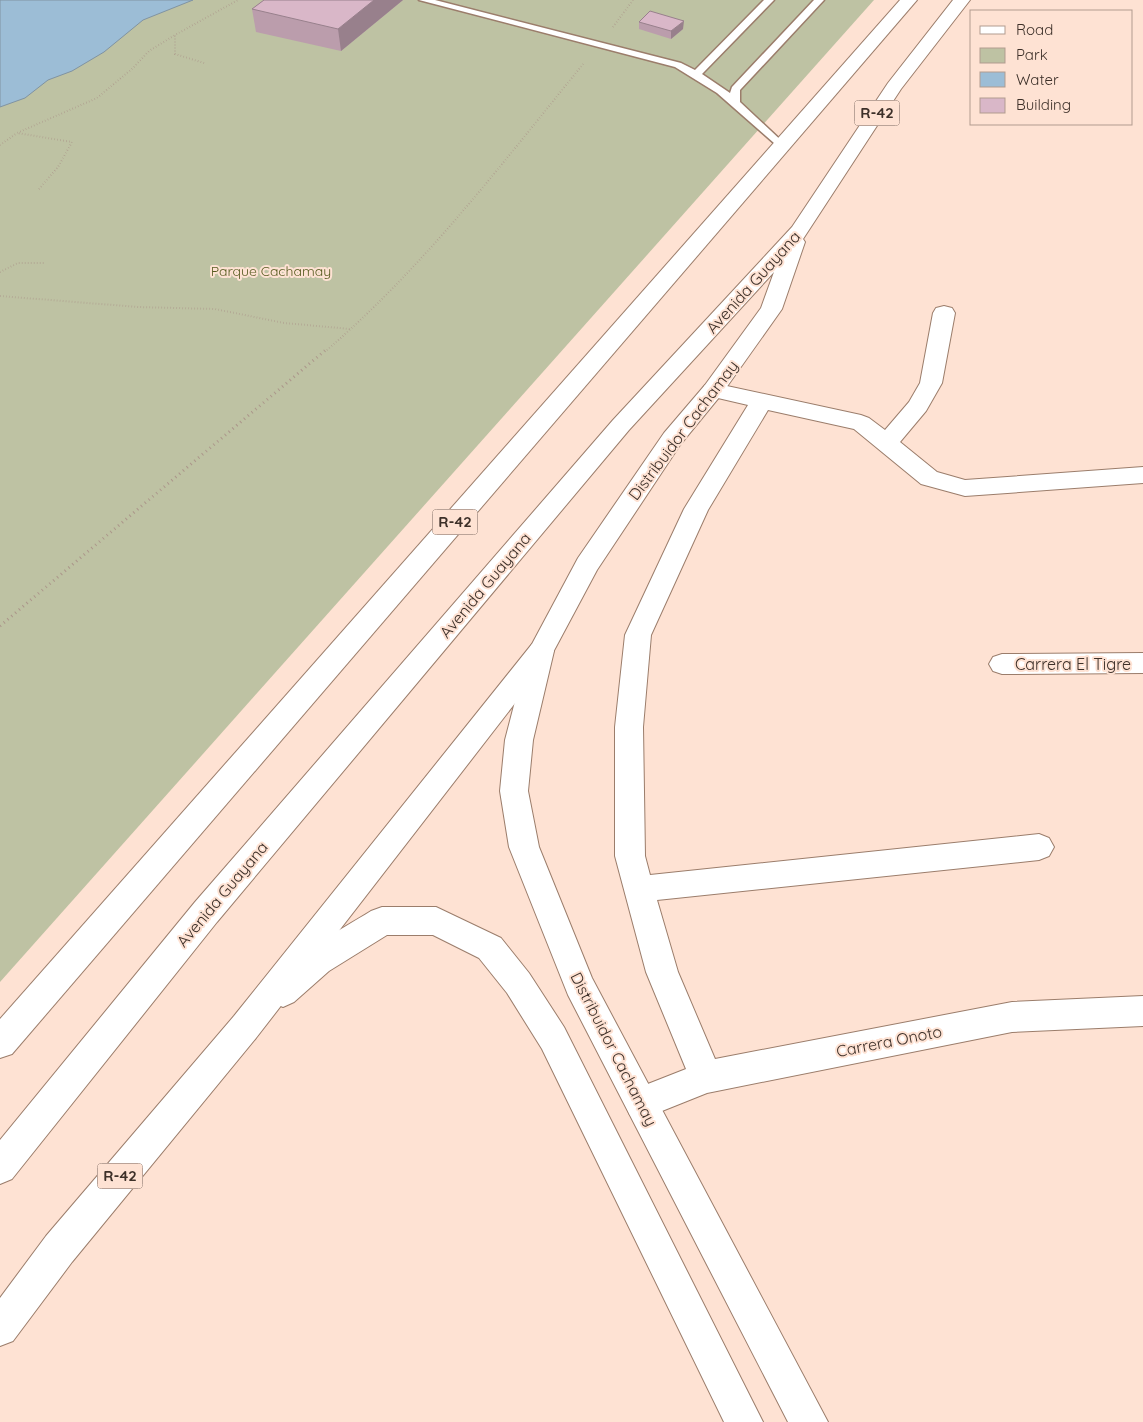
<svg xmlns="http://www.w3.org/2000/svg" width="1143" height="1422" font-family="Quicksand,sans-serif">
	<rect width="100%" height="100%" fill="#fee2d3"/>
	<polygon fill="#bec2a3" points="149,0 874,0 0,982 0,83"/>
	<polygon fill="#9cbdd6" stroke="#8093a2" points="0,0 193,0 143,20 104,52 72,71 48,80 25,98 0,107"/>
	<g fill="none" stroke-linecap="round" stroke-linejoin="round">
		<g stroke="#9b7d6b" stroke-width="3">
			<polygon id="service" points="419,0 435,0 681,63 695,70 764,0 774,0 702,74 730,93 732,87 814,0 824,0 740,90 740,102 786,145 786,149 782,150 717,93 675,67"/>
		</g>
		<g stroke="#9b7d6b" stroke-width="2">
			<g id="minor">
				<polygon points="944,306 952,308 955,313 942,383 926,411 900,442 937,472 965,480 1143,467 1143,483 965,496 921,484 854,429 768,410 708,510 651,635 643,727 645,856 650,875 1039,834 1049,838 1054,847 1049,856 1039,860 657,900 678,972 715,1059 1012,1002 1143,996 1143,1026 1012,1032 707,1093 642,1119 630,1115 625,1103 630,1091 686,1069 646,972 615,856 615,727 625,635 684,509 748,405 705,395 702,390 705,385 713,383 861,415 869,418 885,430 909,402 920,383 933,313 936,308"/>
				<polygon points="1143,653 1143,673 1002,674 993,671 989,664 993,657 1002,654"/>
			</g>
		</g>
		<g stroke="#9b7d6b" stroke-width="2">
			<g id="secondary">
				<polygon points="541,641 550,644 554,651 533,740 528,791 539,847 592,978 828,1422 788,1422 568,995 509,847 500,791 505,740 528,651 532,644"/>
				<path d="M382,907H436L501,938L529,973L564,1027L763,1422H724L542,1049L507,993L479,958L433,935H387L329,971L294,1002L283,1007L272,1002L267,992C281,960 341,930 371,911Z"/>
			</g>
		</g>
		<g stroke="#9b7d6b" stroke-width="2">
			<g id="primary">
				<polygon points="900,0 917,0 12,1054 0,1058 0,1019"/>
				<polygon points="953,0 970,0 901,89 803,239 805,242 782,309 721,395 680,445 597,570 550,658 256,1038 72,1262 13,1341 0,1346 0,1298 46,1236 234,1016 532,644 578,558 664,433 705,385 761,308 774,272 629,430 217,922 12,1179 0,1184 0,1140 195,902 613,420 792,227 888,83"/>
			</g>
		</g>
		<g stroke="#ab968a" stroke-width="2" stroke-dasharray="0.5 2.5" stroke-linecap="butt">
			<polyline points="613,27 633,0"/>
			<polyline points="204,63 175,54 175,35 238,0"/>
			<polyline points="0,145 17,133"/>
			<polyline points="39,189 58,167 72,142 17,133 97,98 133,68 149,51 175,35"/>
			<polyline points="0,272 18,263 45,263"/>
			<polyline points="0,296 138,307 215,309 284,323 350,329"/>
			<path d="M327,350C425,266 503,162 584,63"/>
		</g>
		<polyline stroke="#ab968a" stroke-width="3" stroke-dasharray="1 4" stroke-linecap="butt" points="0,626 328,348"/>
		<use href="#service" fill="#fff" fill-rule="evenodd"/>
		<use href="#minor" fill="#fff" fill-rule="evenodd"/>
		<use href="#secondary" fill="#fff" fill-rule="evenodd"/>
		<use href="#primary" fill="#fff" fill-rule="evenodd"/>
	</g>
	<g fill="#bb9dac">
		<polygon points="264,0 403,0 341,51 256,32 252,9"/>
		<polygon points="639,22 683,29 671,39 639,29"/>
	</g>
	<g fill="#98808c">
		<polygon points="374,0 403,0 341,51 338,29"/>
		<polygon points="684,21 683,29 671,39 671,31"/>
	</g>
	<g fill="#d9b7c8" stroke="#98808c">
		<polygon points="264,0 374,0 338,29 252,9"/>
		<polygon points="650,11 684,21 671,31 639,22"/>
	</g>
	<g text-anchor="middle" stroke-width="4" stroke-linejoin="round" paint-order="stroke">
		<g font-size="14" fill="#585c21" stroke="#fee2d3">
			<text x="271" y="276">Parque Cachamay</text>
		</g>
		<g fill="#fee2d3" stroke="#77655c" stroke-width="1">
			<rect x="854.5" y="100.5" width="45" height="25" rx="4"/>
			<rect x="432.5" y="509.5" width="45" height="25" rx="4"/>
			<rect x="97.5" y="1163.5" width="45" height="25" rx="4"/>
		</g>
		<g font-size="15" font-weight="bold" fill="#3d3029">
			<text x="877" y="118">R-42</text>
			<text x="455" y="527">R-42</text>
			<text x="120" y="1181">R-42</text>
		</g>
		<g font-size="16" fill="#3d3029" stroke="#fee2d3">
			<text transform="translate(753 282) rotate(-48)" y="6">Avenida Guayana</text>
			<text transform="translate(683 430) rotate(-53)" y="6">Distribuidor Cachamay</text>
			<text transform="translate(485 585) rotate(-50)" y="6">Avenida Guayana</text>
			<text x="1073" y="670">Carrera El Tigre</text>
			<text transform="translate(222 894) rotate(-50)" y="6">Avenida Guayana</text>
			<text transform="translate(889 1041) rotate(-11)" y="6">Carrera Onoto</text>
			<text transform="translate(614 1049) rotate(63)" y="6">Distribuidor Cachamay</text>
		</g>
	</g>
	<rect x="970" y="10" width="162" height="115" fill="#fee2d3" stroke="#b19b8f"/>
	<rect x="980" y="26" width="25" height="8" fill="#ffffff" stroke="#b19b8f"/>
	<text x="1016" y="35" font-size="15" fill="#3d3029">Road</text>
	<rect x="980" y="48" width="25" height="15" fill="#bec2a3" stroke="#b19b8f"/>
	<text x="1016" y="60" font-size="15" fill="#3d3029">Park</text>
	<rect x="980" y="72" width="25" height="15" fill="#9cbdd6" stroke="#b19b8f"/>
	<text x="1016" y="85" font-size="15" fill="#3d3029">Water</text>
	<rect x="980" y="98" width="25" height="15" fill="#d9b7c8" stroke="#b19b8f"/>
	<text x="1016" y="110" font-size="15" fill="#3d3029">Building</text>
</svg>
